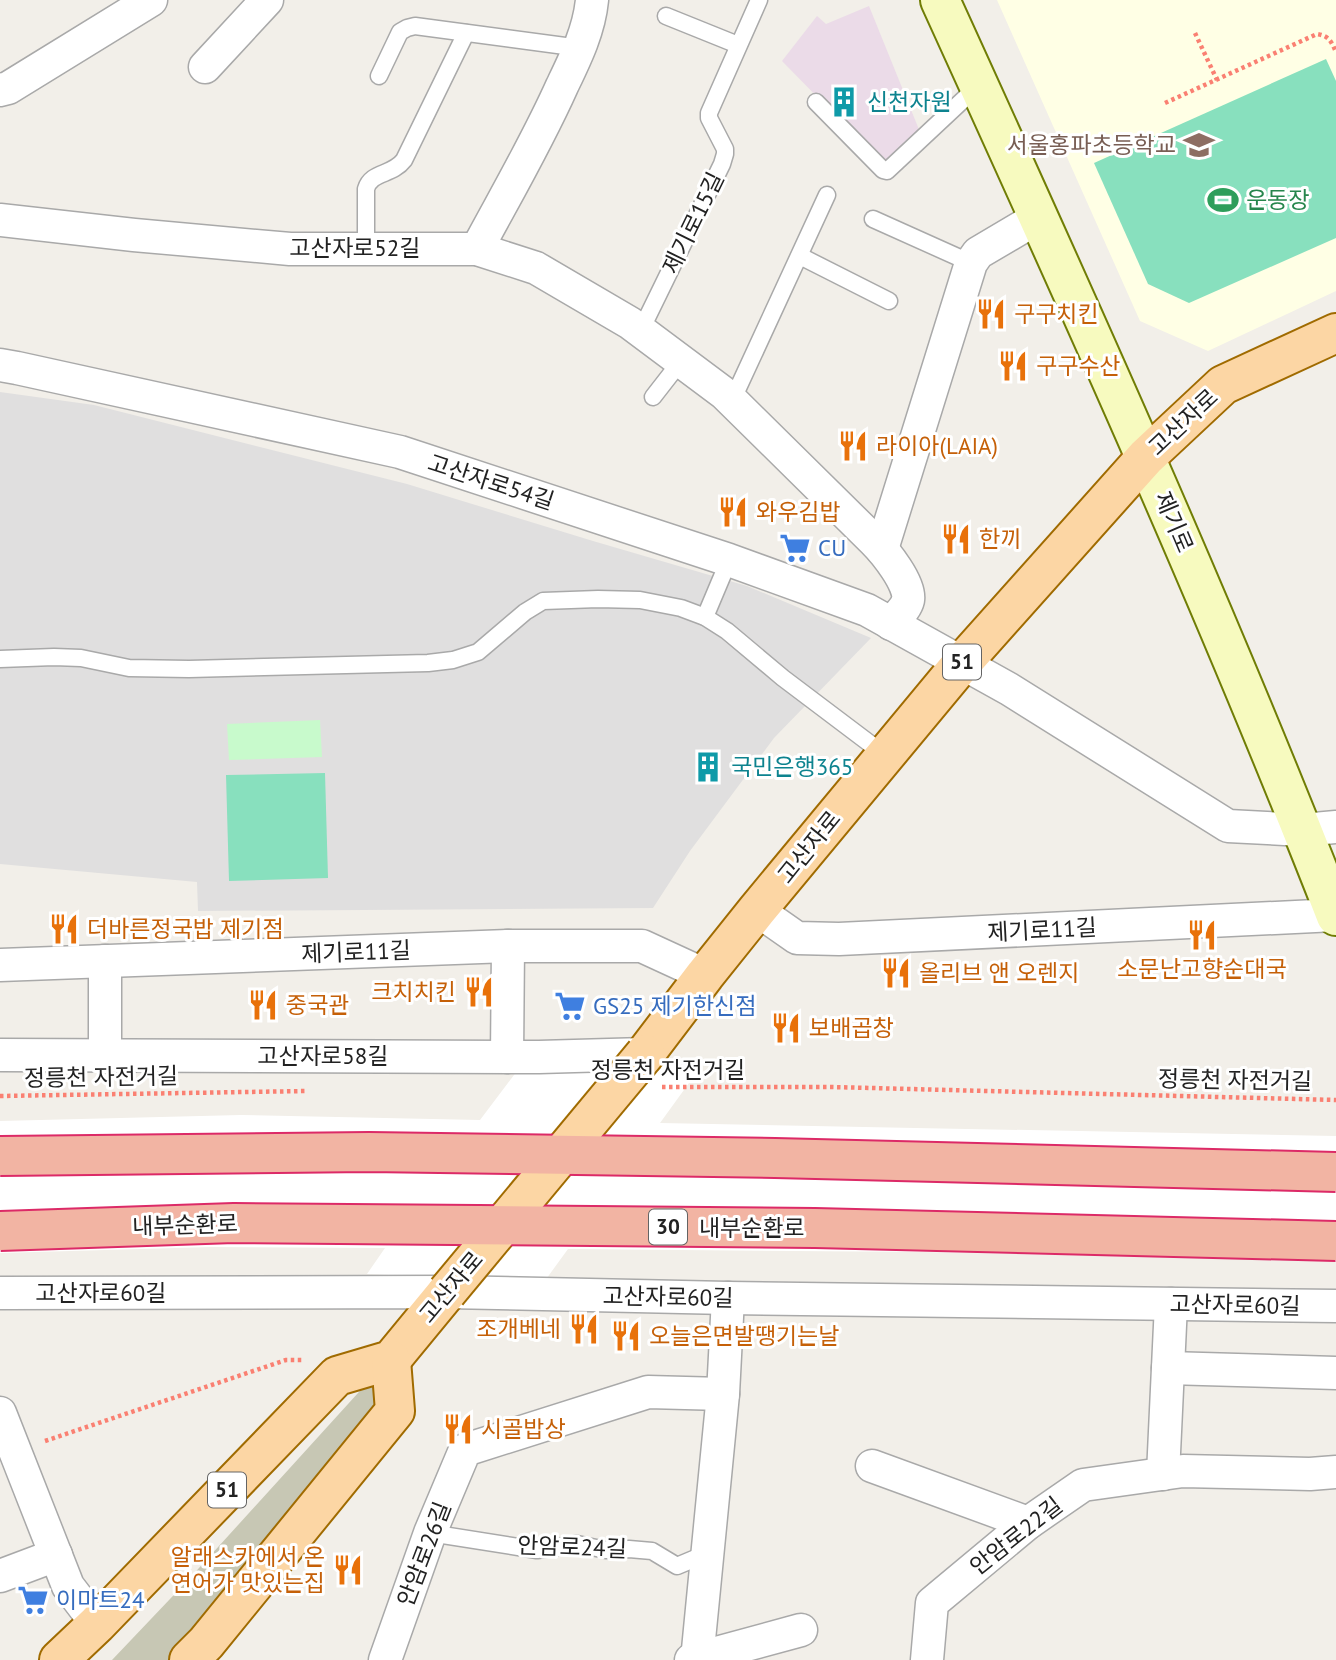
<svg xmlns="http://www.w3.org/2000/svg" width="1336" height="1660" font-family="'PT Sans','Noto Sans KR',sans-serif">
	<rect width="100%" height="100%" fill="#f2efe9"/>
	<polygon fill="#e0dfdf" points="0,392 94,405 407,484 593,541 747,586 871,638 774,738 690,851 653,908 198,911 197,882 0,864"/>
	<polygon fill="#ebdbe8" points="869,6 920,132 886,167 782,61 817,16 826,24"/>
	<polygon fill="#ffffe5" points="997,0 1336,0 1336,291 1208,351 1140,321"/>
	<polygon fill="#c7c7b4" points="368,1382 390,1392 182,1660 112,1660 189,1579"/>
	<polygon fill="#c8facc" points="320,720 322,757 229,760 227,724"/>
	<g fill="#88e0be">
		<polygon points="1326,59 1336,81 1336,238 1189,303 1148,284 1094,163"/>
		<polygon points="325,773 328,878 229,881 226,775"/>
	</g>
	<polygon fill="#fff" points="702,1065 660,1123 1336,1136 1336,1261 923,1252 568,1249 544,1282 367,1274 385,1248 211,1247 0,1253 0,1121 241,1115 480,1120 520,1067"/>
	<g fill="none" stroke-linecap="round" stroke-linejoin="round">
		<g stroke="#a9a9a9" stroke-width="19">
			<g id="service">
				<polyline points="666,16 738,45"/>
				<polyline points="379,76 400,32 407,28 415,26 580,48"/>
				<polyline points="816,102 883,170 887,171 979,85"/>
				<polyline points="873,219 971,263"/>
				<path d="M366,249V189C371,171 392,176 404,160L466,33"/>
				<polyline points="800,256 889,301"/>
				<polyline points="641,330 722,164 725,154 725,149 709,118 709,113 759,0"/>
				<polyline points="653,397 681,361"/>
				<polyline points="732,401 827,195"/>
				<polyline points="705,617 729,560"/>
				<polyline points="0,659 54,657 81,658 129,668 189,669 428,663 453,660 478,652 525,612 543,601 598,599 640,600 681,608 705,617 727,631 783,678 885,755"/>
				<polyline points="430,1533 537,1550 577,1544 606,1550 629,1549 652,1551 677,1566 708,1553"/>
			</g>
		</g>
		<g stroke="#a9a9a9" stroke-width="35">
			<g id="minor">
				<polyline points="205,67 267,0"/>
				<polyline points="0,90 8,88 151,0"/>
				<path d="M0,220L134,235L290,249H477L536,268L630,323L725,394L874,541C885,552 911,584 908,600C906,609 896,617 891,624"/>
				<path d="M477,249C506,195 537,142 562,86C575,59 589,31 592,0"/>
				<polyline points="0,365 17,368 400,452 729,560 867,610 1009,689 1228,826 1303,830 1336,827"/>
				<polyline points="882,549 971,263 978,253 1039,217"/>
				<polyline points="757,910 797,938 839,939 1336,915"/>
				<polyline points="105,961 105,1056"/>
				<polyline points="0,965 508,946 642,946 705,975"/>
				<polyline points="0,1055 539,1057 645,1054"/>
				<polyline points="507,1057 508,946"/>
				<polyline points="0,1293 447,1292 728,1298 1336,1306"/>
				<polyline points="1168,1368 1336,1373"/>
				<polyline points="0,1413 68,1586 97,1624"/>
				<polyline points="872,1466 1028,1523"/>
				<polyline points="1163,1474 1171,1304"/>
				<polyline points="0,1576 56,1555"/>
				<polyline points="385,1660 430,1533 465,1450 648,1392 723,1394"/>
				<polyline points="691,1660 801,1630"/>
				<polyline points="697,1660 723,1394 728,1298"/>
				<polyline points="927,1660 932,1603 1028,1523 1083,1485 1183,1471 1310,1474 1336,1472"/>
			</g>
		</g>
		<g stroke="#707d05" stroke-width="42">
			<path id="secondary" d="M940,0C1078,303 1215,606 1336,916"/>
		</g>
		<g stroke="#a06b00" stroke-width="42">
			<g id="primary">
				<polyline points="645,1054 705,975 757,910 962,663 1146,457 1223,385 1336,333"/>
				<polyline points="59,1660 97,1624 337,1376 391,1360 447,1292"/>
				<polyline points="189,1660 206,1643 395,1411 391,1360"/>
			</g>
		</g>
		<g stroke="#fa8072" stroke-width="4.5" stroke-dasharray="3.5 3.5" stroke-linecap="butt">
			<polyline points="1195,33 1217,80"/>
			<path d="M1165,103L1317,34C1329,36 1331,41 1336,52"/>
			<polyline points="662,1087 832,1087 1336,1100"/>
			<polyline points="0,1096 307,1091"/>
			<polyline points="45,1441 286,1360 303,1360"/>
		</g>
		<use href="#service" stroke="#fff" stroke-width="16"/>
		<use href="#minor" stroke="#fff" stroke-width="32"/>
		<use href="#secondary" stroke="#f7fabf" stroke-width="38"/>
		<use href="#primary" stroke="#fcd6a4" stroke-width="38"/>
		<g stroke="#a06b00" stroke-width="42" stroke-linecap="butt">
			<polyline id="primary-bridge" points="447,1292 645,1054"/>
		</g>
		<g stroke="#dc2a67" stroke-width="42" stroke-linecap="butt">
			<g id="trunk-bridge">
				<polyline points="0,1156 369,1152 775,1158 1336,1172"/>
				<polyline points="0,1231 234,1223 815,1228 1336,1241"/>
			</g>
		</g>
		<use href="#primary-bridge" stroke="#fcd6a4" stroke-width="38"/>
		<use href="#trunk-bridge" stroke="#f2b4a3" stroke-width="38"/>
	</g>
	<defs>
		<g id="building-bare" transform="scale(2.415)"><path d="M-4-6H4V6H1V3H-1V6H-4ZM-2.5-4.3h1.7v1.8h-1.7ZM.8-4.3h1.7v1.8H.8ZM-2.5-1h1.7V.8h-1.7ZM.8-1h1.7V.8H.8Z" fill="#0f9aa8" stroke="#fff" stroke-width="2.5" paint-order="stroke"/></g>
		<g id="school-bare" transform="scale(2.415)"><path d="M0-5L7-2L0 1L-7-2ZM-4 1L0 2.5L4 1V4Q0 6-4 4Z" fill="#8d6e63" stroke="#fff" stroke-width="2.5" paint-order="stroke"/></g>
		<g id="stadium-bare" transform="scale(2.415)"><path d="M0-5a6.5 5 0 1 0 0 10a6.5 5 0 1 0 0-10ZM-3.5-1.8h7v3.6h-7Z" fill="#2e9e5b" stroke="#fff" stroke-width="2.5" paint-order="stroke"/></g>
		<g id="restaurant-bare" transform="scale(2.415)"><path d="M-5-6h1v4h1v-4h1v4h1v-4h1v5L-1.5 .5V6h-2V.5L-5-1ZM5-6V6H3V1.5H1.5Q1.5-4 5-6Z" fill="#e8710a" stroke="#fff" stroke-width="2.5" paint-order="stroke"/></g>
		<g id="supermarket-bare" transform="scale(2.415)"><path d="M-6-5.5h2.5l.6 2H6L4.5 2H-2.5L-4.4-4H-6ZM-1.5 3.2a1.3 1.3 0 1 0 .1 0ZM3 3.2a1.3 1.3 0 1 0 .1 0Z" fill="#3f7fe0" stroke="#fff" stroke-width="2.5" paint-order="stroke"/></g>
	</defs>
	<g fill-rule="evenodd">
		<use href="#building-bare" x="844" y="102"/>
		<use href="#school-bare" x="1199" y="145"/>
		<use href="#stadium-bare" x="1223" y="200"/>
		<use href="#restaurant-bare" x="991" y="314"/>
		<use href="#restaurant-bare" x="1013" y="366"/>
		<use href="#restaurant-bare" x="853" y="446"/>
		<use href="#restaurant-bare" x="733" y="512"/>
		<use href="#restaurant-bare" x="956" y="539"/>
		<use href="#supermarket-bare" x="795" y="548"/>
		<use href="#building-bare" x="708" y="767"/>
		<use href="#restaurant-bare" x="64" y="929"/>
		<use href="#restaurant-bare" x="1202" y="935"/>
		<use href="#restaurant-bare" x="896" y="973"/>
		<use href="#restaurant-bare" x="479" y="992"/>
		<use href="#restaurant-bare" x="263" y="1005"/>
		<use href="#supermarket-bare" x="570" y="1006"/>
		<use href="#restaurant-bare" x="786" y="1028"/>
		<use href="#restaurant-bare" x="584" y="1329"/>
		<use href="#restaurant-bare" x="626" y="1336"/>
		<use href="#restaurant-bare" x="458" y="1429"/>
		<use href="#restaurant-bare" x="348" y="1570"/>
		<use href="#supermarket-bare" x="33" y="1600"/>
	</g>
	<g text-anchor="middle" stroke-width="6" stroke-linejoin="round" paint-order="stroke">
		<g fill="#fff" stroke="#646464" stroke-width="2">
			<rect x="943" y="644.5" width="38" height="35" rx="5"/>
			<rect x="649" y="1209.5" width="38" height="35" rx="5"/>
			<rect x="208" y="1472.5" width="38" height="35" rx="5"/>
		</g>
		<g font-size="21" font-weight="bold" fill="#222">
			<text x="962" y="669">51</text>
			<text x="668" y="1234">30</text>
			<text x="227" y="1497">51</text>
		</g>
		<g font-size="23" fill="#0d838f" stroke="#fff" text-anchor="start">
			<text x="867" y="110">신천자원</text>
			<text x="731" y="775">국민은행365</text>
		</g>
		<g font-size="23" fill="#785e54" stroke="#fff" text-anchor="end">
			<text x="1176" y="153">서울홍파초등학교</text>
		</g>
		<g font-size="23" fill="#27864d" stroke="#fff" text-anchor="start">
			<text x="1246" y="208">운동장</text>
		</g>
		<g font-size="23" fill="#222" stroke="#fff">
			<text transform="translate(693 223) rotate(-64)" y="8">제기로15길</text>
			<text x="355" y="256">고산자로52길</text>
			<text transform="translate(1183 422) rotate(-43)" y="8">고산자로</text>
			<text transform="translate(491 482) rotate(18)" y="8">고산자로54길</text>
			<text transform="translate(1174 522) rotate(67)" y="8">제기로</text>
			<text transform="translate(809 847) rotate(-51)" y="8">고산자로</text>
			<text transform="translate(1042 930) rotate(-3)" y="8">제기로11길</text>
			<text transform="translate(356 952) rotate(-2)" y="8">제기로11길</text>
			<text x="323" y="1064">고산자로58길</text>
			<text x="668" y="1078">정릉천 자전거길</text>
			<text transform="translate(101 1077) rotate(-1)" y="8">정릉천 자전거길</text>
			<text transform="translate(1235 1080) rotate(1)" y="8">정릉천 자전거길</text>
			<text transform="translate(185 1225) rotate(-2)" y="8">내부순환로</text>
			<text x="752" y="1236">내부순환로</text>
			<text transform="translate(451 1287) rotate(-50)" y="8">고산자로</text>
			<text x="101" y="1301">고산자로60길</text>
			<text transform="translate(668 1297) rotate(1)" y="8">고산자로60길</text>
			<text transform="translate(1235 1305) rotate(1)" y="8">고산자로60길</text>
			<text transform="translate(1016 1536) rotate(-38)" y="8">안암로22길</text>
			<text transform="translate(572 1547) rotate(2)" y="8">안암로24길</text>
			<text transform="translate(424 1554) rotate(-69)" y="8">안암로26길</text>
		</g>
		<g font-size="23" fill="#c56008" stroke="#fff" text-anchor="start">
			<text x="1014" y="322">구구치킨</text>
			<text x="1036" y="374">구구수산</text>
			<text x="876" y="454">라이아(LAIA)</text>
			<text x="756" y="520">와우김밥</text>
			<text x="979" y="547">한끼</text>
			<text x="87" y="937">더바른정국밥 제기점</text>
			<text x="1202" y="977" text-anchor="middle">소문난고향순대국</text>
			<text x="919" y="981">올리브 앤 오렌지</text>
			<text x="456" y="1000" text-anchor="end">크치치킨</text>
			<text x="286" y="1013">중국관</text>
			<text x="809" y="1036">보배곱창</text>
			<text x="561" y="1337" text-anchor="end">조개베네</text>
			<text x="649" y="1344">오늘은면발땡기는날</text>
			<text x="481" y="1437">시골밥상</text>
			<text x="325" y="1565" text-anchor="end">알래스카에서 온<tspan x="325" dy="26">연어가 맛있는집</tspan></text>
		</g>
		<g font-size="23" fill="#366cbe" stroke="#fff" text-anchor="start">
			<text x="818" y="556">CU</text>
			<text x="593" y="1014">GS25 제기한신점</text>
			<text x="56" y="1608">이마트24</text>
		</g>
	</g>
</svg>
